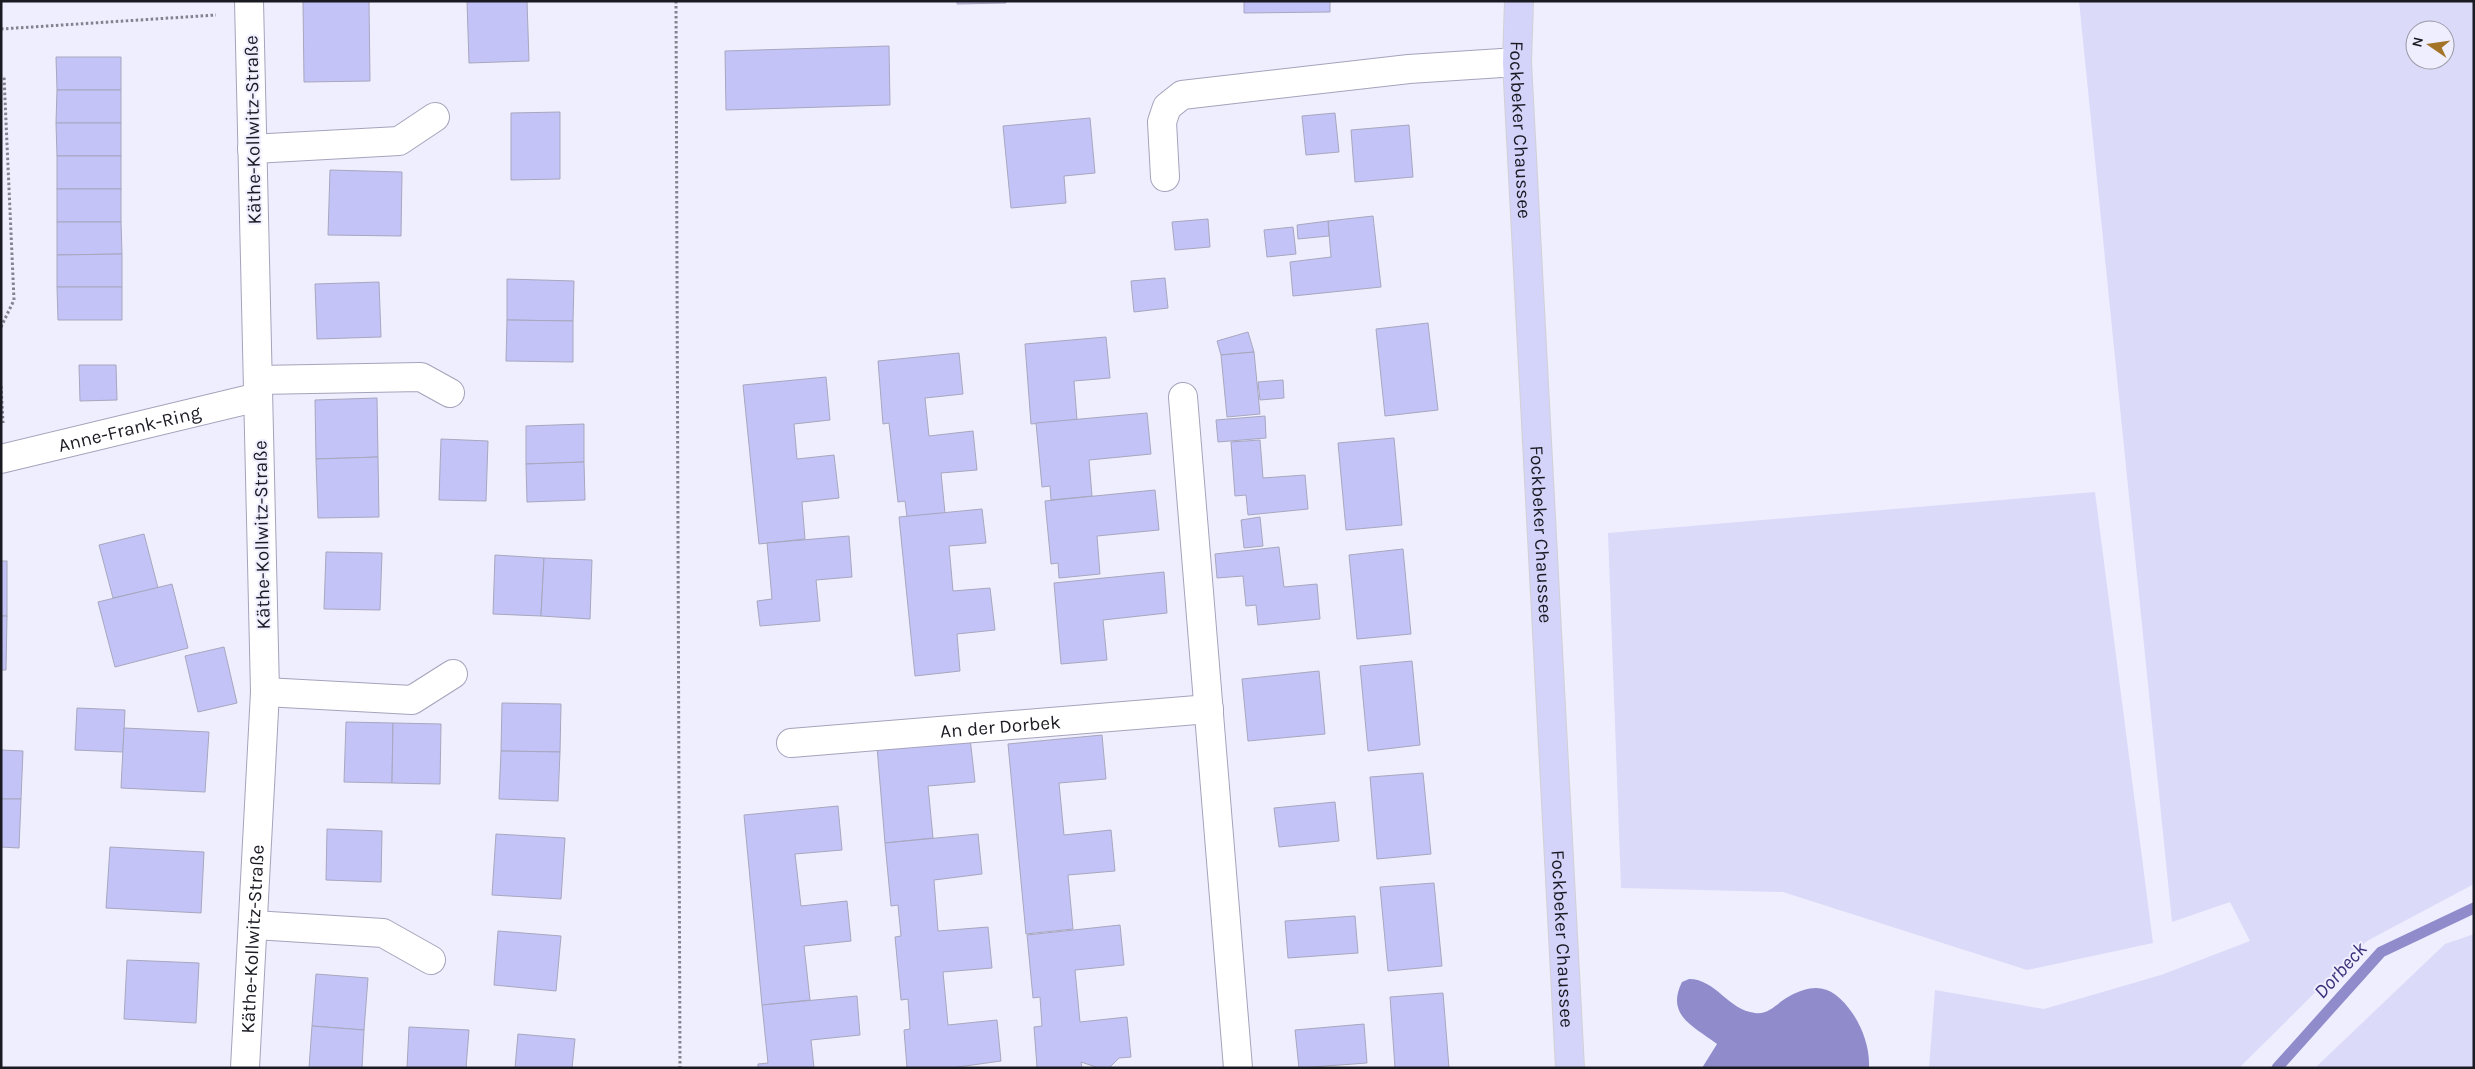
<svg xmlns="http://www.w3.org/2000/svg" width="2475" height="1069" font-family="Karla,sans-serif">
	<rect width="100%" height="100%" fill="#efeefe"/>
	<g fill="#dbdaf9" fill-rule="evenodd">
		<path d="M2079,1H2474V884L2367,941L2239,1068H1929L1935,990L2044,1009L2161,975L2250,941L2230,902L2172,922ZM2415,30H2445V60H2415Z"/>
		<polygon points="2095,492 2153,943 2027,970 1783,892 1621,888 1608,533"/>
		<polygon points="2474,934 2474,1068 2315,1068 2445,944"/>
	</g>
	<path fill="#908ccc" d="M1689,979C1716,979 1728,1010 1755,1013C1769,1015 1777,1003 1788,997C1818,980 1835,988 1853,1014C1863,1029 1870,1049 1869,1068H1702L1717,1044C1695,1027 1665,1016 1682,982Z"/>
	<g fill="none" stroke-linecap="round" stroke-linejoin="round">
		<polyline stroke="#908ccc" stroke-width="11" points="2277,1068 2381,952 2474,908"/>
	</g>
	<g fill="#c4c3f8" stroke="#a7a7be">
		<polygon points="303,1 369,1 370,81 304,82"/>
		<polygon points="467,1 527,1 529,61 469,63"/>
		<polygon points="957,1 1006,1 1006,3 957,4"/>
		<polygon points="1244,1 1330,1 1330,12 1244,13"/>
		<polygon points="889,46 890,105 726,110 725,51"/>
		<polygon points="56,57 121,57 121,90 57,90"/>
		<polygon points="57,90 121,90 121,123 56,123"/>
		<polygon points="560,112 560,179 511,180 511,113"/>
		<polygon points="1335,113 1339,152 1306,155 1302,116"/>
		<polygon points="1090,118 1095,173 1064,176 1066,203 1011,208 1003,126"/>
		<polygon points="56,123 121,123 121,156 57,156"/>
		<polygon points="1409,125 1413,177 1355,182 1351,130"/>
		<rect x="57" y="156" width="64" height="33"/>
		<polygon points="330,170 402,172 401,236 328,235"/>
		<rect x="57" y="189" width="64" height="33"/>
		<polygon points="1373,216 1381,287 1293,296 1290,262 1331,257 1328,221"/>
		<polygon points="1208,219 1210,247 1175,250 1172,222"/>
		<polygon points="1328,221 1329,236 1298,239 1297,225"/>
		<polygon points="57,222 121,222 122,254 57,255"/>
		<polygon points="1293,227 1296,254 1267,257 1264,230"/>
		<polygon points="122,254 122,287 57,287 57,255"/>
		<polygon points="1165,278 1168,308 1134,312 1131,281"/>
		<polygon points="507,279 574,281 573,321 507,320"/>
		<polygon points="379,282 381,337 317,339 315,284"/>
		<polygon points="57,287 122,287 122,320 58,320"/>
		<polygon points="507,320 573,321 573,362 506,361"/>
		<polygon points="1428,323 1438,410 1385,416 1376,329"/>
		<polygon points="1248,332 1254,352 1221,355 1217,341"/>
		<polygon points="1106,337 1110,378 1074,381 1077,420 1031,424 1025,344"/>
		<polygon points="1254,352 1260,414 1227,417 1221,355"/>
		<polygon points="959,353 963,394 925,398 929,436 973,431 977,470 941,473 945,513 907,517 905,501 898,502 889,423 883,424 878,361"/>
		<polygon points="79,365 116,365 117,400 80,401"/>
		<polygon points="826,377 830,420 794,424 797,459 834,455 839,498 802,502 805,539 759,544 743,385"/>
		<polygon points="1283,380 1284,398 1260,400 1258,382"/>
		<polygon points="377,398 378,457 316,459 315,400"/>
		<polygon points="1147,413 1151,454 1089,460 1092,496 1051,500 1050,486 1042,487 1036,423"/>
		<polygon points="1265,416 1266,438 1218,442 1216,420"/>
		<polygon points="584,424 584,462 526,464 526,426"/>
		<polygon points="1394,438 1402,525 1346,530 1338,443"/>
		<polygon points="441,439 488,441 486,501 439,500"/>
		<polygon points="1260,440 1263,478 1305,475 1308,509 1248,515 1246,495 1235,496 1231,442"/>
		<polygon points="378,457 379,517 318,518 316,459"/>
		<polygon points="584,462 585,500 527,502 526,464"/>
		<polygon points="1155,490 1159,530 1097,536 1100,574 1059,578 1058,563 1051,564 1045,501"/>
		<polygon points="982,509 986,543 949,546 953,591 990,588 995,630 957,634 960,671 915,676 899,517"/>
		<polygon points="1260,517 1263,546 1244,548 1241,520"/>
		<polygon points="144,534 158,588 113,598 99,545"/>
		<polygon points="849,536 852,577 816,580 820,621 760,626 757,601 772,599 767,543"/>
		<polygon points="1279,547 1284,587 1317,584 1320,619 1258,625 1256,605 1246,606 1243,576 1217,578 1215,554"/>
		<polygon points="1403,549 1411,634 1357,639 1349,555"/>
		<polygon points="326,552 382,553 380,610 324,609"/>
		<polygon points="495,555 544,558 541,616 493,614"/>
		<polygon points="544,558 592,560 590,619 541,616"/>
		<rect x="1" y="561" width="6" height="55"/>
		<polygon points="1164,572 1167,613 1103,620 1107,660 1061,664 1054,583"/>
		<polygon points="172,584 188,648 115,667 98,602"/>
		<polygon points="1,616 7,616 6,670 1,670"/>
		<polygon points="224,647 237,703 198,712 185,656"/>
		<polygon points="1412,661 1420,745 1368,751 1360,666"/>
		<polygon points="1319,671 1325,734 1248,741 1242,679"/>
		<polygon points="502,703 561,704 560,752 501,751"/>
		<polygon points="77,708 125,710 123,752 75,750"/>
		<polygon points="346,722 393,723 392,783 344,782"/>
		<polygon points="393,723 441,724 440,784 392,783"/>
		<polygon points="124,728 209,732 205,792 121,788"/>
		<polygon points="1102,735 1106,779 1059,783 1064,835 1111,830 1115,871 1068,875 1073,929 1026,934 1008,744"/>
		<polygon points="970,738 975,782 928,786 933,838 885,843 877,747"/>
		<polygon points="1,750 23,751 21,799 1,799"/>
		<polygon points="501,751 560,752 558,801 499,799"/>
		<polygon points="1423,773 1431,854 1377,859 1370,777"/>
		<polygon points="1,799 21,799 19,848 1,847"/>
		<polygon points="1335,802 1339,841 1279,847 1274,808"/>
		<polygon points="838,806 842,850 795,854 801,906 847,901 851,941 804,946 810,1000 762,1005 744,815"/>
		<polygon points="327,829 382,831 381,882 326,880"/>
		<polygon points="496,834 565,838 561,899 492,895"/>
		<polygon points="978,834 982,874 934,880 938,931 988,927 992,968 943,972 948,1025 997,1020 1001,1061 951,1068 907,1068 904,1030 910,1029 908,999 901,1000 895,937 901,936 898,905 891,906 885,843"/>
		<polygon points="110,847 204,852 201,913 106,908"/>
		<polygon points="1434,883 1442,966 1388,971 1380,887"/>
		<polygon points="1355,916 1358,953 1288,958 1285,921"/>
		<polygon points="1120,925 1124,965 1075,970 1080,1022 1127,1017 1131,1057 1119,1058 1109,1068 1099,1068 1081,1062 1082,1068 1034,1068 1037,1067 1034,1027 1042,1026 1040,997 1033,998 1027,935"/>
		<polygon points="498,931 561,936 556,991 494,985"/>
		<polygon points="127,960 199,963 196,1023 124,1019"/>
		<polygon points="316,974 368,978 364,1030 312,1026"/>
		<polygon points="1443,993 1449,1068 1395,1068 1390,997"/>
		<polygon points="857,996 860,1035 811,1040 814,1068 758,1068 758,1064 768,1063 762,1005"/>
		<polygon points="1364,1024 1367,1063 1299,1068 1295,1030"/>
		<polygon points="312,1026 364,1030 362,1068 309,1068"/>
		<polygon points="409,1027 469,1030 466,1068 407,1068"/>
		<polygon points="518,1034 575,1039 572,1068 515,1068"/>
	</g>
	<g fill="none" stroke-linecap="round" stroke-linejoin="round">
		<g stroke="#a4a3bb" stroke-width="30">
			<g id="minor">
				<polyline points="252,149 399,141 435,117"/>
				<polyline points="1165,177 1162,122 1167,107 1182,95 1409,69 1517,62"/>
				<polyline points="258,380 421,377 450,393"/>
				<polyline points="1183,397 1238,1068"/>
				<path id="s1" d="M1,459L258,397"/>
				<polyline points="265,692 412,700 453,674"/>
				<path id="s2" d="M791,743L1209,709"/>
				<polyline points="253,925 383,933 431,960"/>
				<path id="s3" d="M245,1068L265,692L249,1"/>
			</g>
		</g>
		<g stroke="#d1d1d3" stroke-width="30">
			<g id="major">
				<path id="s4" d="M1519,1L1517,62L1570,1068"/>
			</g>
		</g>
		<g stroke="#83828f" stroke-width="3" stroke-dasharray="2.5 2.5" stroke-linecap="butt">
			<polyline points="676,1 680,1068"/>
			<polyline points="1,29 216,15"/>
			<polyline points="1,327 14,300 4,77"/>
			<polyline points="1,386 3,423"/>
		</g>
		<use href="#minor" stroke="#fff" stroke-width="28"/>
		<use href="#major" stroke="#d4d3fa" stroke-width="28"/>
	</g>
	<g text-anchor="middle" stroke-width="4" stroke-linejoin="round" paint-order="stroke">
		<g font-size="19" fill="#1a1a23" stroke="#efeefe">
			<text transform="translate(252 130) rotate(-91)" y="7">Käthe-Kollwitz-Straße</text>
			<text dy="7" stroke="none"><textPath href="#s4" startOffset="129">Fockbeker Chaussee</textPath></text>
			<text dy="7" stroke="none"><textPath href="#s1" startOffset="132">Anne-Frank-Ring</textPath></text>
			<text transform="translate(261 535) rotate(-91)" y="7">Käthe-Kollwitz-Straße</text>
			<text dy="7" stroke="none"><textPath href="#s4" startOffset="534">Fockbeker Chaussee</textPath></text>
			<text dy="7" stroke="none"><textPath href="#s2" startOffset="210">An der Dorbek</textPath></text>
			<text dy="7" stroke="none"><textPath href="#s3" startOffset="129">Käthe-Kollwitz-Straße</textPath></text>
			<text dy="7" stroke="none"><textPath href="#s4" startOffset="939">Fockbeker Chaussee</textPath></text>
		</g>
		<g font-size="20" font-style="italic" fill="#3c307b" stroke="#efeefe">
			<text transform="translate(2340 970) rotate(-48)" y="7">Dorbeck</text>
		</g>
	</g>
	<rect width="2475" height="1069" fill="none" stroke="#1a1a23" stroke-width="5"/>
	<g transform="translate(2430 45) rotate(283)"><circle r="24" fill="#efeefe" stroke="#9a99a6"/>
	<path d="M0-4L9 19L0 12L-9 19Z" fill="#a37427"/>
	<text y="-8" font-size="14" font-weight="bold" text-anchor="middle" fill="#1a1a23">N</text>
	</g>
</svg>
